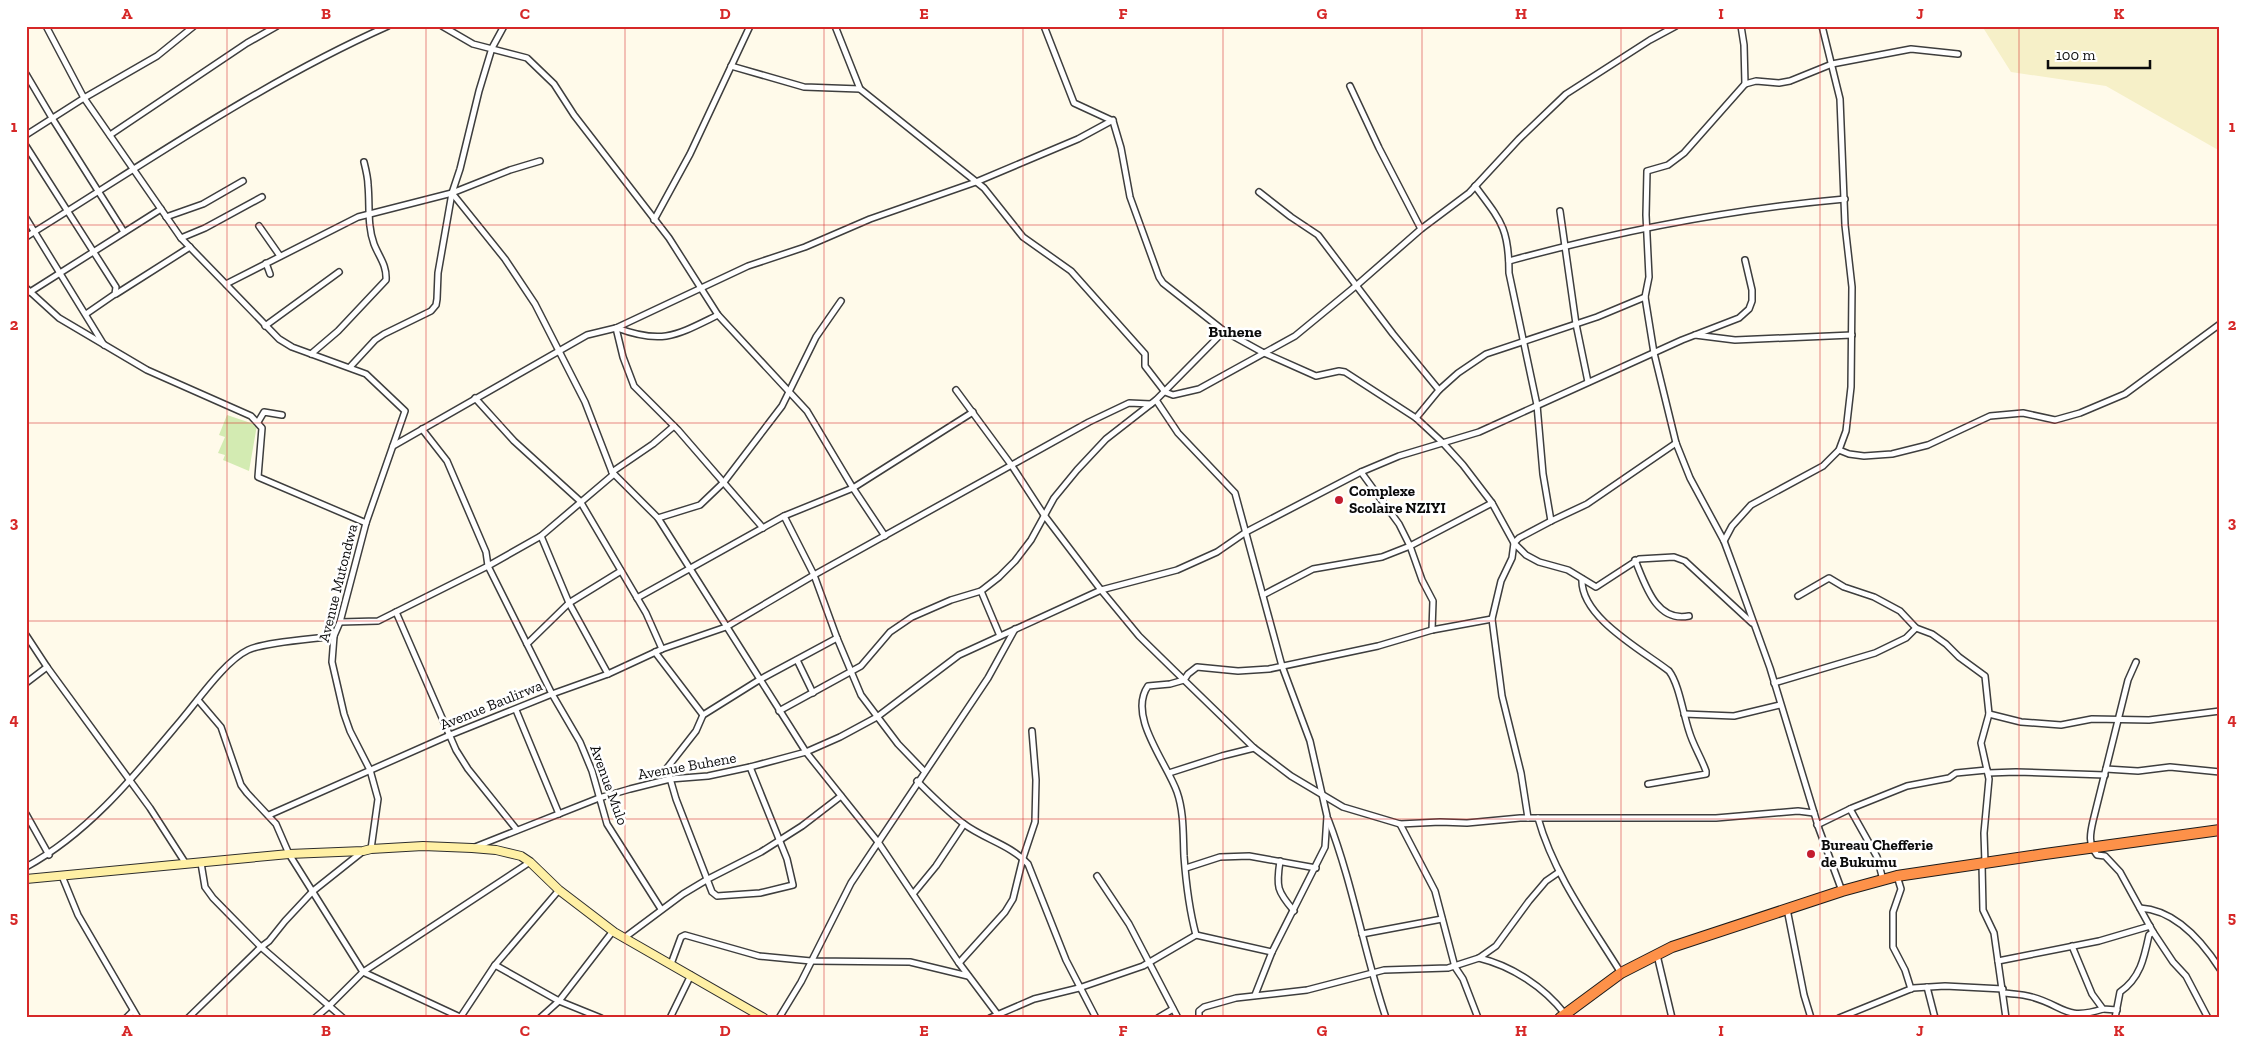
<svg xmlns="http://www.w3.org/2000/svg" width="2246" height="1044" font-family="'Zilla Slab',serif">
	<rect width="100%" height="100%" fill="#fffaea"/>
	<polygon fill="#f6f0c8" points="1982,26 2220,26 2220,151 2106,86 2011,72"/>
	<polygon fill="#d3ebb2" points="227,415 257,425 249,471 223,460 225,455 218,453 225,437 219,435"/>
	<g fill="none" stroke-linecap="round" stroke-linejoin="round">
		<g stroke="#3e3e3e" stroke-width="8">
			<g id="street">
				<polyline points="46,26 84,98 181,238 279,339 292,347 366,374 405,411 366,523 340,622 334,636 332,662 344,714 350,731 370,770 378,799 371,849"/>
				<polyline points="442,26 473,44 527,58 554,84 574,115 669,238 718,315 807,411 853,488 885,536"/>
				<polyline points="835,26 860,89 984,188 1023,237 1071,271 1145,354 1145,366 1165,392 1173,395 1199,389 1295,336 1357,285 1421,229 1469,193 1519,139 1566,94 1650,40 1676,26"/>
				<polyline points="1044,26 1074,103 1113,121 1121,148 1130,197 1159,277 1163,283 1224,331 1262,352 1316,376 1339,371 1345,372 1416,418 1443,443 1463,465 1492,503 1514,543 1526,555 1539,562 1568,570 1596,587 1639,559 1674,557 1685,561 1752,623"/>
				<polyline points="1741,26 1744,45 1745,84"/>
				<polyline points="731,66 804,87 860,89"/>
				<polyline points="26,74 52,118 124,232"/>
				<polyline points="1350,86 1379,148 1421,229"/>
				<polyline points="26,135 84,98 157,56 194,26"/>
				<polyline points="110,135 247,43 277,26"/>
				<polyline points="26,146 116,287 115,294 86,314"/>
				<path d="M1475,186C1501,221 1509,228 1509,273L1537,405L1543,474L1551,521"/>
				<polyline points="1259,192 1291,217 1318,235 1393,334 1439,390 1416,418"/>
				<polyline points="452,193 505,259 535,304 585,402 612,472 658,518 806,752 878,842 959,963 998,1015"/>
				<polyline points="1560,211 1576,324 1588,382"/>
				<polyline points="166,217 203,204 243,181"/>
				<polyline points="26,218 104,345"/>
				<polyline points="654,220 690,154 750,26"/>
				<polyline points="259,226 280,256"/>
				<path d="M26,237C144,164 260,83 388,26"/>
				<polyline points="181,238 205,228 262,197"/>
				<path d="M1509,261C1619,231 1732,209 1845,199"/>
				<polyline points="266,263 270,274"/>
				<polyline points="226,284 358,217 452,193 510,170 540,161"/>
				<polyline points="26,288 59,318 147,370 251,416 262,428 258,477 366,523"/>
				<polyline points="30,292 161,209"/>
				<polyline points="116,294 190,247"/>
				<polyline points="265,326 339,272"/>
				<polyline points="616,328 623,357 634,386 678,430 763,528"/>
				<path d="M617,328C663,345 677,335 718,315"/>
				<polyline points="1695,335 1735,340 1852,335"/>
				<path d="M311,354L338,331L386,280C387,265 379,257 374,244C367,225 370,205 368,185C368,178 366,170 364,162"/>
				<polyline points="350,367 375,340 384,334 431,311 436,305 437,299 438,273 452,193 460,169 479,91 492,48 504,26"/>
				<polyline points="956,390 1012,466 1044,515 1101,590 1139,636 1184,680 1254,748 1291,776 1343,807 1400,824 1440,822 1467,823 1520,818 1716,818 1798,811 1814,813"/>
				<polyline points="1439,390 1458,373 1486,354 1597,317 1645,297"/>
				<polyline points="475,398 514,441 580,501 646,613 662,649"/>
				<polyline points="1156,400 1178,433 1235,493 1282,666 1310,741 1327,816 1325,847 1272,952 1255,995"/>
				<polyline points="258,422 264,412 282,415"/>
				<polyline points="422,429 447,461 486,552 488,566 552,694 580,742 592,771 607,824 661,909"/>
				<polyline points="393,446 587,335 616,328 748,266 805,247 870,219 976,182 1078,139 1113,120"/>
				<polyline points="1839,450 1849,454 1864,456 1892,454 1928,445 1990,416 2023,413 2055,420 2080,413 2125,394 2220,324"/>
				<polyline points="612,472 653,444 674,426"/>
				<polyline points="1361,472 1399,524 1410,546 1422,580 1433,601 1432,630"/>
				<polyline points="784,516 814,575 837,638 861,695 898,744 924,771"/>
				<polyline points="658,518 700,505 724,482 782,406 816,337 841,301"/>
				<polyline points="541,536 569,603 608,674"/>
				<polyline points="1724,541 1732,526 1751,505 1823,466 1839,450 1846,431 1851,387 1852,287 1845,225 1840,99 1822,26"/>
				<path d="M1635,560C1645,584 1656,623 1689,616"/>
				<path d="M1582,579C1580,617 1642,650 1669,671C1679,684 1683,713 1689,731C1693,745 1701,757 1706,771V774L1648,784"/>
				<polyline points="981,591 1000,636"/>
				<polyline points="1263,595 1313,569 1382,557 1410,546 1492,503"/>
				<polyline points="1798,596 1829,578 1844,587 1874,597 1900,611 1916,628 1932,634 1946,644 1959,657 1985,676 1989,714 1981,743 1989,779 1984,833 1985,863"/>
				<polyline points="637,598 784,516 853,488 973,412"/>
				<polyline points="396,612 456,750 468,769 517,830"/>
				<polyline points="340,622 378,621 488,566 541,536 614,474"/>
				<polyline points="26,635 47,667 150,808 186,864"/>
				<polyline points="527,644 569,603 621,571"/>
				<polyline points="655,652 703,715"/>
				<polyline points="797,660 813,693"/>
				<path d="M2136,662L2128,680L2093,821C2090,834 2088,844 2097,855L2105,856L2120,872L2153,932L2173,962L2186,976L2208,1018"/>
				<polyline points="26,683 47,667"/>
				<polyline points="1774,683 1875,653 1906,638 1916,628"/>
				<polyline points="198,700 221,727 241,785 247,793 276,824 289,854 363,972 462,1018"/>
				<polyline points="516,710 559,814"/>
				<polyline points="779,711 861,666 890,632 912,617 951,600 981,591 999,577 1015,561 1031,540 1054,498 1077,470 1106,439 1156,400 1224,331"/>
				<polyline points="1684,714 1734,716 1780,705"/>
				<polyline points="1989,714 2021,722 2061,725 2092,719 2149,720 2220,711"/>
				<polyline points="750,767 787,859 793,885 760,893 717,896 712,892 676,799 667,768 696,731 703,715 759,680 837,638"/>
				<polyline points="2106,769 2138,771 2170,767 2220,772"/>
				<polyline points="1169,773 1222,756 1254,748"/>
				<polyline points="1988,773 2016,772 2105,775"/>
				<path d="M917,781C932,796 948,812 964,824C984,839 1011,845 1028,864L1066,960L1096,1018"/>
				<polyline points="1850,809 1877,857 1883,880"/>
				<polyline points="26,814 49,855"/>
				<polyline points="269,815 450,735 552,694 608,674 662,649 726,627 814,575 1089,422 1129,403 1151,404"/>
				<polyline points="1528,818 1521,773 1502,696 1492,619 1501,581 1512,558 1514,543 1519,538 1551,521 1587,504 1676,443"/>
				<path d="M1538,818C1554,875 1590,923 1621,973"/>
				<path d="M1328,819C1353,884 1364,952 1386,1018"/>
				<polyline points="1400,824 1435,891 1455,967 1463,979 1478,1018"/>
				<polyline points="1817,825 1852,808 1907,786 1949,778 1956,773 1987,770"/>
				<polyline points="475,847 599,798 630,789 670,779 708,776 750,767 806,752 840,737 877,717 959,655 1101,590 1177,570 1217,552 1246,532 1361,472 1399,456 1479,432 1682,340 1739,318 1749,309 1752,301 1752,290 1745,260"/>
				<path d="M1280,861C1276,887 1277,891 1294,911"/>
				<polyline points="201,863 205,887 213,898 261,947 343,1018"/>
				<polyline points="1982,864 1983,910 1994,933 2006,1018"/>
				<path d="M26,867C90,832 136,774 182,719C199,699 225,661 248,650C264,642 313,639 334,636"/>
				<polyline points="1186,868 1220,857 1249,856 1316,868"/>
				<polyline points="62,876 78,915 138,1018"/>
				<polyline points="1097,876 1129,924 1178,1018"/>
				<polyline points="1897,876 1901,889 1893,912 1893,947 1905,970 1911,989"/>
				<polyline points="1842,891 1819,829 1770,668 1734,568 1724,541 1690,478 1676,443 1654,353 1645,297 1649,277 1646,215 1647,171 1668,165 1684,153 1745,84 1756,81 1779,83 1790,81 1832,64 1911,49 1958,54"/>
				<polyline points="913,894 936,866 964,824"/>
				<path d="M2140,908C2176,910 2202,941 2220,969"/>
				<polyline points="1787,909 1804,995 1811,1018"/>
				<polyline points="1362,934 1442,919"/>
				<path d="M1196,935C1189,909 1186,883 1184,856C1183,834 1184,812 1177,792C1167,763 1127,716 1148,686L1170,684L1184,680L1188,674L1197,667L1238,671L1269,669L1378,646L1432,630L1492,619"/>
				<polyline points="624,938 683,894 708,879 761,852 802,826 841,796"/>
				<polyline points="2072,946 2092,994 2103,1009 2117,1010"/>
				<polyline points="1657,955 1672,1018"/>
				<path d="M1479,958C1512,966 1544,987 1565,1014"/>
				<polyline points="1998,961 2099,941 2150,926"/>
				<polyline points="959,963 1005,912 1013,899 1023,858 1035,822 1036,780 1032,731"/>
				<polyline points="671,964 681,937 685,935 759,956 811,961 910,962 968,976"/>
				<polyline points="495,965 559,1001 601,1018"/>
				<polyline points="1927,987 1935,1018"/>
				<path d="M2004,993C2013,994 2023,994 2032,997C2065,1006 2064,1021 2103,1009"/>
				<polyline points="126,1018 133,1011"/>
				<polyline points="188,1018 261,947 269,941 285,921 313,891 362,852"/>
				<polyline points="315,1018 329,1006 363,972 530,862"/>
				<polyline points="460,1018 495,965 559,890"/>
				<polyline points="540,1018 559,1001 613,931"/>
				<polyline points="670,1018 691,975"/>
				<polyline points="779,1018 801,982 851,883 988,678 1015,629"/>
				<polyline points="990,1018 1034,999 1079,988 1143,966 1196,935 1272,952"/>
				<polyline points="1158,1018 1173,1009"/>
				<polyline points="1199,1018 1199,1011 1204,1007 1236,998 1307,990 1384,970 1448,968 1479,958 1496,946 1529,901 1546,881 1559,872"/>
				<polyline points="1839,1018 1913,988 1945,986 2003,989"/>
				<path d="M2115,1018L2120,992C2140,978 2144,959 2149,935L2153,932"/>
			</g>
		</g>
		<g stroke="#2d2d2d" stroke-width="10">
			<polyline id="secondary" points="26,879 289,854 363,851 371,849 423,846 472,848 496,850 521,856 530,862 559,890 614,932 764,1018"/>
		</g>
		<g stroke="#1c1c1c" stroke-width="12">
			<polyline id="highway" points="1560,1018 1621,973 1672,947 1842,891 1897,876 2045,854 2220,830"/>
		</g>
		<use href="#street" stroke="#fff" stroke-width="5"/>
		<use href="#secondary" stroke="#fff0a5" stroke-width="8"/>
		<use href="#highway" stroke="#fd9149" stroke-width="10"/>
	</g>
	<path fill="none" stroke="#d62828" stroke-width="1" stroke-opacity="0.55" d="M227,26V1018M426,26V1018M625,26V1018M824,26V1018M1023,26V1018M1223,26V1018M1422,26V1018M1621,26V1018M1820,26V1018M2019,26V1018M26,225H2220M26,423H2220M26,621H2220M26,819H2220"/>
	<g fill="#c31c2e" stroke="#fff" stroke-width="2">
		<circle cx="1339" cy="500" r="5"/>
		<circle cx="1811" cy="854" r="5"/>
	</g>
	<g text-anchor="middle" stroke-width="5" stroke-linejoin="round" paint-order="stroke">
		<g font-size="15" font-weight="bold" fill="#0b0b0b" stroke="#fff" text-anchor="start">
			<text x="1349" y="496">Complexe<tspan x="1349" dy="17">Scolaire NZIYI</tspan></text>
			<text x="1821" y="850">Bureau Chefferie<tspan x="1821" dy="17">de Bukumu</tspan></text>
		</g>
		<g font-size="15" fill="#0b0b0b" stroke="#fff">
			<text transform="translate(338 583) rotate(-76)" y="5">Avenue Mutondwa</text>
			<text transform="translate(491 705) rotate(-22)" y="5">Avenue Baulirwa</text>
			<text transform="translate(687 766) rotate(-10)" y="5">Avenue Buhene</text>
			<text transform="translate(609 785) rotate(70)" y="5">Avenue Mulo</text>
		</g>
		<g font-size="16" font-weight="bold" fill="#0b0b0b" stroke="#fff">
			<text x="1235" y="337">Buhene</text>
		</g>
	</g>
	<rect width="2246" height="1044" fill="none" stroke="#ffffff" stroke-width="55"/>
	<path d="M2048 60v8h102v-8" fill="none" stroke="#0b0b0b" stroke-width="2.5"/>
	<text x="2056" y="60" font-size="15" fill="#0b0b0b" stroke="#ffffff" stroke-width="4" paint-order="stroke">100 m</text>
	<rect x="28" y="28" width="2190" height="988" fill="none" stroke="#d62828" stroke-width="2"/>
	<g font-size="16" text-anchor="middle" font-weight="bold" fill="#d62828">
		<text x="127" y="19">A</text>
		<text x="326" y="19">B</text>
		<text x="525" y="19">C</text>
		<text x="725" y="19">D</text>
		<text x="924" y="19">E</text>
		<text x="1123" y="19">F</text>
		<text x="1322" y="19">G</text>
		<text x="1521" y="19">H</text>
		<text x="1721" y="19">I</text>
		<text x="1920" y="19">J</text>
		<text x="2119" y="19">K</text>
		<text x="14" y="132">1</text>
		<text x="2232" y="132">1</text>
		<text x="14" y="330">2</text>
		<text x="2232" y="330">2</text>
		<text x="14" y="528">3</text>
		<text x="2232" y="528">3</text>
		<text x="14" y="725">4</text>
		<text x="2232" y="725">4</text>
		<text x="14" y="923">5</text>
		<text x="2232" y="923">5</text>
		<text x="127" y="1036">A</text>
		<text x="326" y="1036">B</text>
		<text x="525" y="1036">C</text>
		<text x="725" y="1036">D</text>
		<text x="924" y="1036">E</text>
		<text x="1123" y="1036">F</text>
		<text x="1322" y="1036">G</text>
		<text x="1521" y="1036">H</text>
		<text x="1721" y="1036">I</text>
		<text x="1920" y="1036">J</text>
		<text x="2119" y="1036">K</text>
	</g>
</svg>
